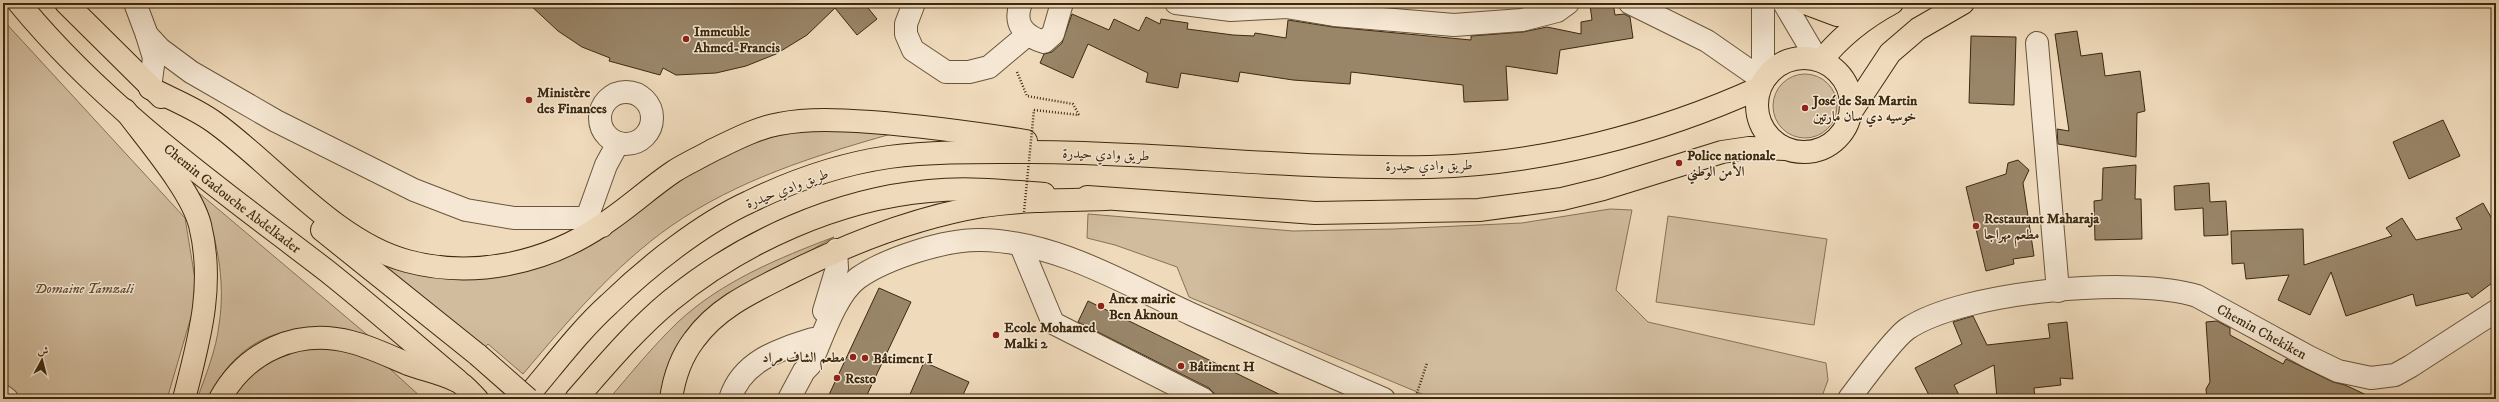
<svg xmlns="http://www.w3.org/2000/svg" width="2499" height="402" font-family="'IM FELL DW Pica',Amiri,serif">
	<rect width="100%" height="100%" fill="#efdabb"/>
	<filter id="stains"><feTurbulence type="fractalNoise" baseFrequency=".005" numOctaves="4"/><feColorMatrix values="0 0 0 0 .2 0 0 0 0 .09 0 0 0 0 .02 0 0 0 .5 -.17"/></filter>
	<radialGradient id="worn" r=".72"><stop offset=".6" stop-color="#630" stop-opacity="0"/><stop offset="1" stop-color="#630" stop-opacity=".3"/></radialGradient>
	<g fill="#d1bc9e" stroke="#867256">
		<polygon points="3,20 185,218 195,279 193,310 167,399 3,399"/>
		<circle cx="1805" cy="106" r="32"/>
		<path d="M817,129L891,134C814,156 737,180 671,226C614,266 568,321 523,374L488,344L485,347L354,244L482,274L677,181L736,149L779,135Z"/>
		<path d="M199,193L371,338C305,316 239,329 209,399H197C206,375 216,350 219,325C226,281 217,234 199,193Z"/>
		<polygon points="1610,209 1632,210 1616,290 1648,322 1826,363 1828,380 1821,399 1434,399 1189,297 1177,267 1115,245 1087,238 1088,214 1293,231 1393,229 1522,223"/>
		<polygon points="1668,216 1827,239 1814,325 1656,302"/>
		<path d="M834,237L723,301L665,399H609C631,373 653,346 678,322C722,281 779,258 834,237Z"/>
		<path d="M298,347L345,348L388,367L423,399H229C243,374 272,358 298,347Z"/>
	</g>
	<g fill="#998568" stroke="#3c290f">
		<polygon points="528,3 864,3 877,19 857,35 835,8 807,35 776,54 746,66 716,73 676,75 663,68 660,75 609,61 610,58 582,47 558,31"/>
		<polygon points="1603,3 1613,3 1615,15 1624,14 1630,17 1633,38 1560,50 1557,74 1506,66 1508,100 1464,102 1463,85 1351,72 1350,84 1293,80 1240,72 1238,82 1181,73 1178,88 1146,82 1148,73 1088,44 1073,78 1040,63 1044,54 1052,52 1062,43 1072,14 1109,30 1114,19 1139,31 1146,17 1160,24 1161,19 1188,23 1187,29 1233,35 1254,36 1255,33 1286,38 1288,20 1333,27 1471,40 1471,36 1523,32 1547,27 1581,34 1581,22 1592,20 1590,5"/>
		<polygon points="2077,31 2081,56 2102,53 2105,76 2140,71 2145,111 2137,113 2136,157 2058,144 2057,129 2069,131 2055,34"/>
		<polygon points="1971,36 2016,37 2014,105 1969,103"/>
		<polygon points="2443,120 2460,156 2409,179 2393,142"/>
		<polygon points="2018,160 2029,170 2023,183 2034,256 2013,259 2014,264 1986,271 1966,187 2006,174 2008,163"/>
		<polygon points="2136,165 2135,199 2141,199 2142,239 2095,240 2094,201 2102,200 2103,168"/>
		<polygon points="2209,183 2210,202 2226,201 2228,235 2204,236 2203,208 2175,210 2174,186"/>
		<polygon points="2483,203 2496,226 2496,280 2472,298 2468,293 2416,306 2413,294 2346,316 2331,272 2310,315 2278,300 2289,275 2246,279 2244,263 2232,264 2231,231 2303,229 2304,265 2392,236 2386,228 2402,218 2416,240 2462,229 2456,218"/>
		<polygon points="879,288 911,302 865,399 827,399"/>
		<polygon points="1088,301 1289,399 1215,399 1214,393 1209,388 1078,322"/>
		<polygon points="1973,316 1987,345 2050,338 2048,324 2067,322 2073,379 2060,378 2061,385 2034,388 2035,399 1997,398 1994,365 1954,385 1961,399 1931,399 1915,368 1962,344 1953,322"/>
		<polygon points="2217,321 2230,328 2230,335 2283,364 2286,359 2333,382 2345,385 2375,399 2207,399 2206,389 2210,382 2206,322"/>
		<polygon points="924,362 969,382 961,399 908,399"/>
	</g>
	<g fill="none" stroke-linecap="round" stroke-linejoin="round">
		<g stroke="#69553a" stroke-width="24">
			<g id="minor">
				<polyline points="135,3 147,35 160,49 191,72 276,121 414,190 466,210 514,218 587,218 602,226"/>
				<polyline points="914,3 906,24 906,34 913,50 946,72 969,72 989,67 1027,35"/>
				<path d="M1021,3C1013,24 1024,36 1044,42L1053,34L1062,3"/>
				<polyline points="1176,3 1231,10 1286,7 1334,15 1454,25 1522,20 1557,11 1568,3"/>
				<polyline points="1630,3 1707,41 1763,80"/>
				<polyline points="1763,3 1763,79"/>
				<polyline points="1784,3 1817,59"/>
				<polyline points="147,35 154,58 150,88"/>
				<polyline points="2037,43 2058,291"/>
				<circle cx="626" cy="118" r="26"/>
				<polyline points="587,218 606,165 618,143"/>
				<polyline points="1021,246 1053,323 1203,399"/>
				<polyline points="824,311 837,268 836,250"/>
				<polyline points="3,396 7,399"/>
				<path d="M730,399C742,361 778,350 813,339"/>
				<path d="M789,399L804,371L810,365C822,339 835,295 858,278C887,258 946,239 981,240C1055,241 1126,284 1191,314C1255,343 1319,371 1384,399"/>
				<path id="s1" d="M1849,399C1861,383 1892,340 1907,329C1963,291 2134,276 2197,296L2309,357L2338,371L2371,378L2395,375L2411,366L2496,311"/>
			</g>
		</g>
		<g stroke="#3c290f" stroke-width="24">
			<g id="major">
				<path id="s2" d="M19,3C106,109 219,188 327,271C371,306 414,344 457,380"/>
				<polyline points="66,3 161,97"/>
				<polyline points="1805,3 1837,15 1867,17"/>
				<circle cx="1804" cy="105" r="47"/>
				<path d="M1821,61C1841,36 1864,18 1892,3"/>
				<path d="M150,88C171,99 195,108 214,122C273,164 335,242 407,261C474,279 546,263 602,225C627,209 648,189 673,172C685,164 699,158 711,151C732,141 756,128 779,124C809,118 841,120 871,122C923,126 975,133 1026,141"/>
				<polyline points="1851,112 1890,53 1918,29 1963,3"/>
				<polyline points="1087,197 1315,213 1479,210 1562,199 1603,189 1722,152 1749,148 1786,149"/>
				<polyline points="322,230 478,355"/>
				<path d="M525,399C552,368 578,332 609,304C647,267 701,224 749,202C792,181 841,164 889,157C935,151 982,152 1029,152C1162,152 1296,170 1430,167C1541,164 1658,134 1759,88"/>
				<path d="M576,399C606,365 635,330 670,301C742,242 837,199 929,191C968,187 1006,191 1044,194"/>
			</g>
		</g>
		<g stroke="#3c290f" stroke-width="24">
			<g id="highway">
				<path d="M125,110C147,140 191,190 200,225C215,286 199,340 184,399"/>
				<path d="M220,399C246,351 298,328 351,342C371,347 389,356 408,364C424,370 442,373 457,381C464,384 471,393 477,399"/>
				<path d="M671,399C674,378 681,357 694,340C716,309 750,293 784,276C847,244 912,218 983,206C1024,200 1065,200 1106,199"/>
			</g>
		</g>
		<g stroke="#3c290f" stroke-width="2.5" stroke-dasharray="1 2" stroke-linecap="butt">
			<polyline points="1017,72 1027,96 1073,104 1079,115"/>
			<polyline points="1034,110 1079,115"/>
			<polyline points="1415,399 1427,363"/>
		</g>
		<use href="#minor" stroke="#f5e7d3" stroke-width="22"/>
		<use href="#major" stroke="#efdabb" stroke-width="22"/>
		<use href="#highway" stroke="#efdabb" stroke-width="22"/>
		<g stroke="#3c290f" stroke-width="24" stroke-linecap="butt">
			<polyline id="highway-bridge" points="478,355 528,399"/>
		</g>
		<polyline stroke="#3c290f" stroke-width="2.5" stroke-dasharray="1 2" stroke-linecap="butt" points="1024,212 1034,110"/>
		<use href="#highway-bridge" stroke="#efdabb" stroke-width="22"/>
	</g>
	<g fill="#8f2418" stroke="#f5e7d3" stroke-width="1.5">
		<circle cx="686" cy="39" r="4"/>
		<circle cx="529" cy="100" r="4"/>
		<circle cx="1805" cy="108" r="4"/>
		<circle cx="1679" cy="163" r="4"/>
		<circle cx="1976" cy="226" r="4"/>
		<circle cx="1101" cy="306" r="4"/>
		<circle cx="996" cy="335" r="4"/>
		<circle cx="853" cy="357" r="4"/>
		<circle cx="865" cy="358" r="4"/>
		<circle cx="1181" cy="366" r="4"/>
		<circle cx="837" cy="378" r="4"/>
	</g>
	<g text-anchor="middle" stroke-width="3" stroke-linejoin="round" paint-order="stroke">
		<g font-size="14" font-weight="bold" fill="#3c290f" stroke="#f5e7d3" text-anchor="start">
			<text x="694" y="36">Immeuble<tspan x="694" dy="16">Ahmed-Francis</tspan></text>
			<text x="537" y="97">Ministère<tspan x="537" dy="16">des Finances</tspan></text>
			<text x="1813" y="105">José de San Martin<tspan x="1813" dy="16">خوسيه دي سان مارتين</tspan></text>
			<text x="1687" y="160">Police nationale<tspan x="1687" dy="16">الأمن الوطني</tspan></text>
			<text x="1984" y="223">Restaurant Maharaja<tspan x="1984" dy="16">مطعم مهراجا</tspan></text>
			<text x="1109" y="303">Anex mairie<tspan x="1109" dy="16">Ben Aknoun</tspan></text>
			<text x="1004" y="332">Ecole Mohamed<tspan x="1004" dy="16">Malki 2</tspan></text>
			<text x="845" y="362" text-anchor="end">مطعم الشاف مراد</text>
			<text x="873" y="363">Bâtiment I</text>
			<text x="1189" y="371">Bâtiment H</text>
			<text x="845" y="383">Resto</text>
		</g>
		<g font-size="14" fill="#3c290f" stroke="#f5e7d3">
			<text transform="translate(1106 154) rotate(2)" y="5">طريق وادي حيدرة</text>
			<text transform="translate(1429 165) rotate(-1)" y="5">طريق وادي حيدرة</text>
			<text transform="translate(787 188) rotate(-21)" y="5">طريق وادي حيدرة</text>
			<text dy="5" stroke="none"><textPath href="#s2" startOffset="290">Chemin Gadouche Abdelkader</textPath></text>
			<text dy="5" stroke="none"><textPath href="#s1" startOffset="462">Chemin Chekiken</textPath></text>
		</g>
		<g font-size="14" font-style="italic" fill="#614e33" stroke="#f5e7d3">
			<text x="84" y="293">Domaine Tamzali</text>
		</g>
	</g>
	<rect width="2499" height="402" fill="none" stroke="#efdabb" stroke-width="16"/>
	<rect x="4" y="4" width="2491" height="394" fill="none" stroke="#3c290f" stroke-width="2"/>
	<rect x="8" y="8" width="2483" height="386" fill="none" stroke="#3c290f"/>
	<g transform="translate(42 360) rotate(7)" stroke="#f5e7d3" stroke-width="3" paint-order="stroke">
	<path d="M0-3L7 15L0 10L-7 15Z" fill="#3c290f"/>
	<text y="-6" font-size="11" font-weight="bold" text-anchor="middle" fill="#3c290f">ش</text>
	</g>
	<rect width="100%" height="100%" filter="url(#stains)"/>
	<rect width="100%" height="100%" fill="url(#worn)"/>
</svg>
